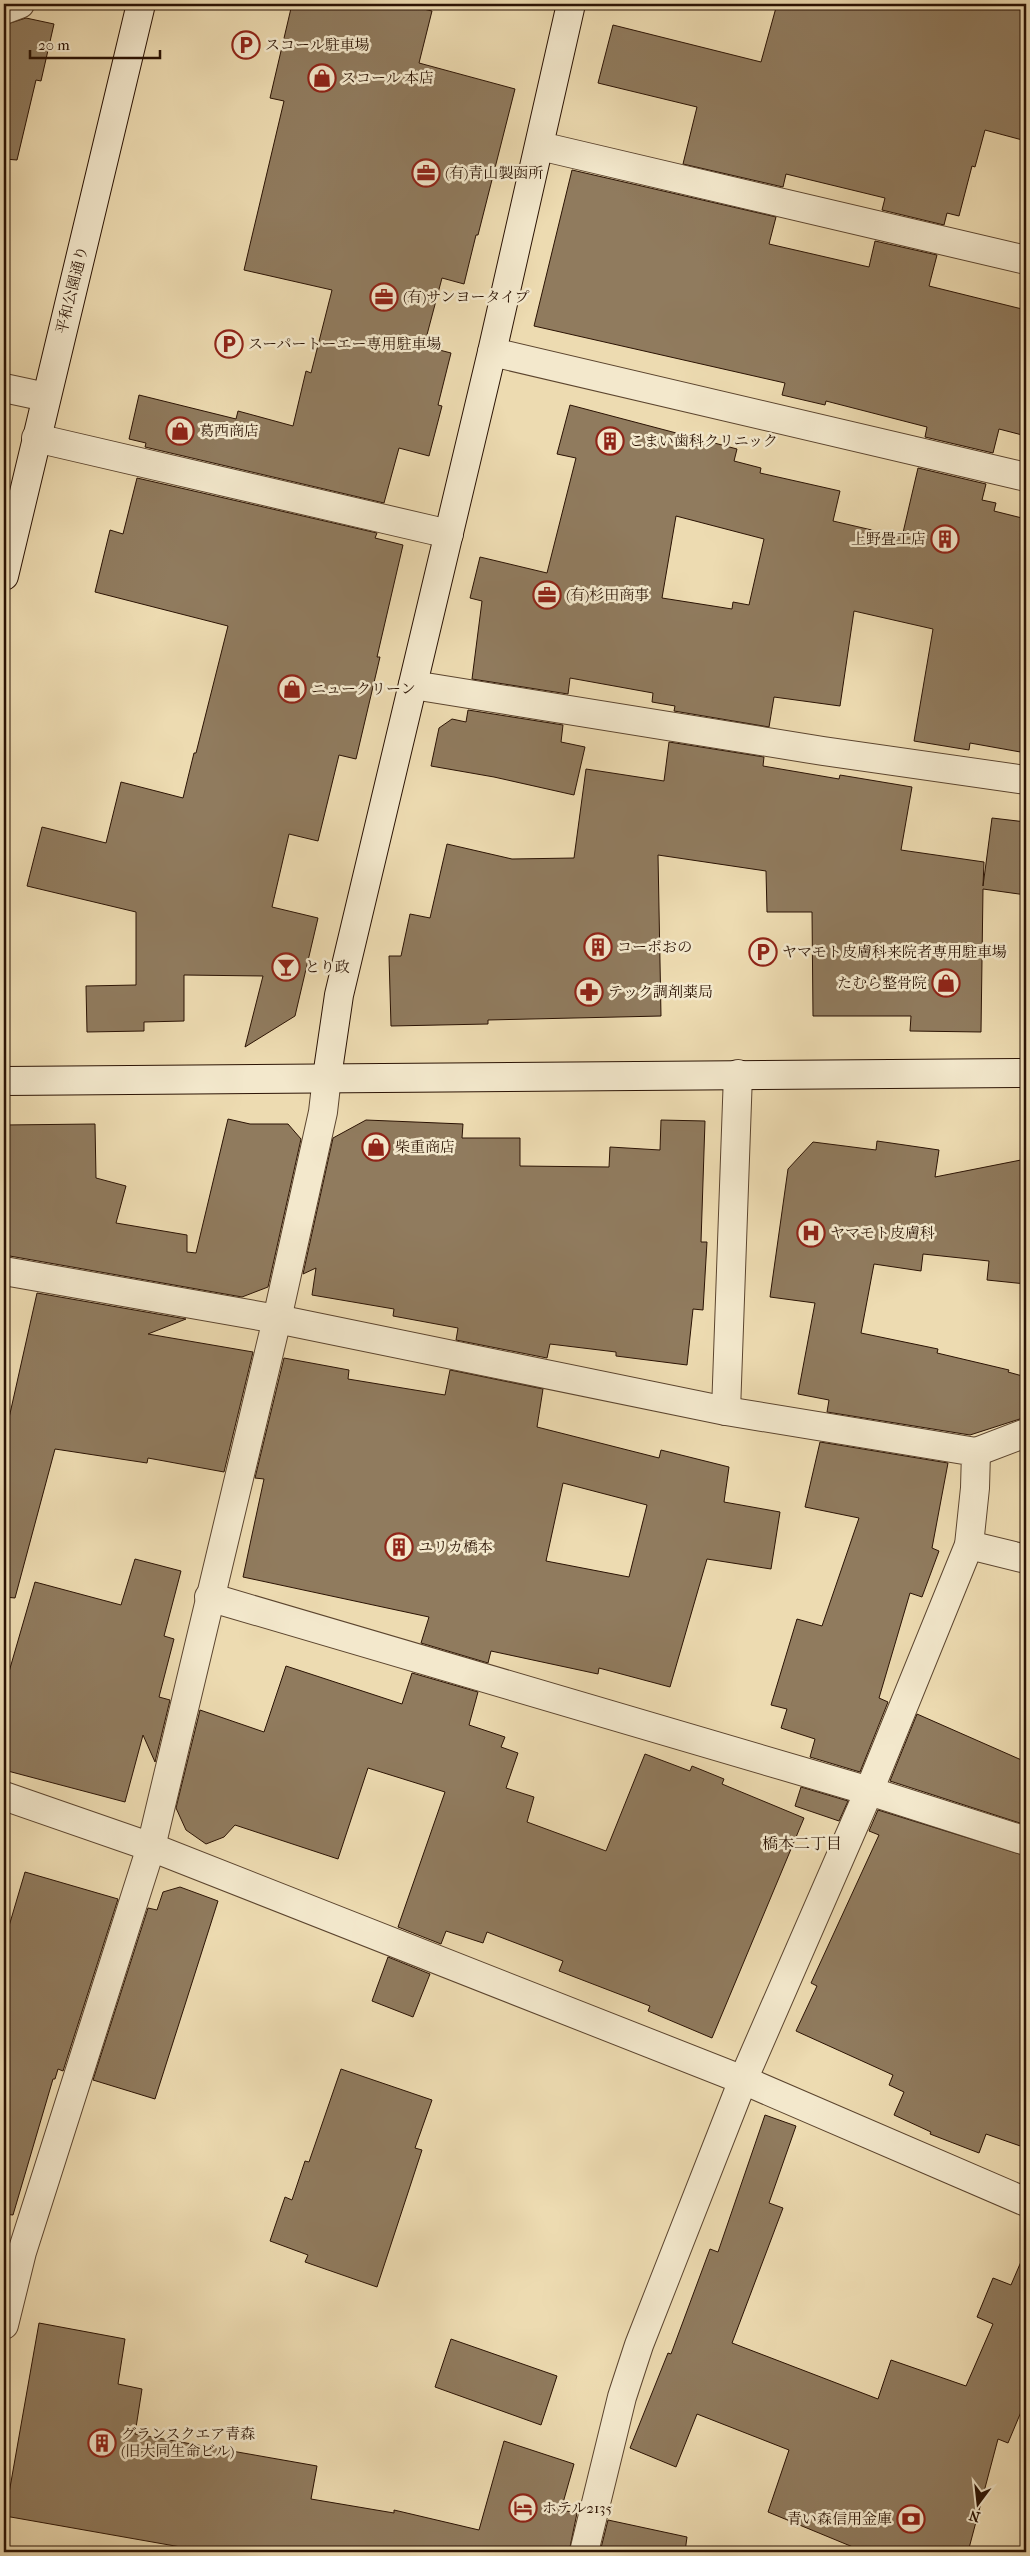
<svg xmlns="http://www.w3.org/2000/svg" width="1030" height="2556" font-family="'IM FELL French Canon','Noto Serif JP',serif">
	<rect width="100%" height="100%" fill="#eddbb1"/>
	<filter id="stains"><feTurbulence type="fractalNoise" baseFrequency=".004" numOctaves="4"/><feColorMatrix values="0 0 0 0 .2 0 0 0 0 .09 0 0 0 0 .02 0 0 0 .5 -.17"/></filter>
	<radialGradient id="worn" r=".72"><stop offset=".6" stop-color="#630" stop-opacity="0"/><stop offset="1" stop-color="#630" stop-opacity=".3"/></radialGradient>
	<g fill="#907b5e" stroke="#2b1304" fill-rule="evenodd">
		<polygon points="292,4 402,4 432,11 419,63 515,89 478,235 476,235 464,284 442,278 424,346 451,353 438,405 442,406 429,456 399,448 384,503 145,447 146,443 129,439 139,395 236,419 238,411 293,426 306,371 311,373 332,290 244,270 284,101 270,98"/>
		<polygon points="777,4 1026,4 1026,141 985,130 975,167 972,166 959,216 947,213 944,225 882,210 885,198 786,174 783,187 683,164 697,107 598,83 613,25 761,62"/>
		<polygon points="26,18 54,24 41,81 36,80 17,160 4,159 4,25"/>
		<polygon points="572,170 776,217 769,244 869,267 875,241 937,255 929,286 1026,310 1026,436 999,429 993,453 925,437 927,427 826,401 825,405 782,395 785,383 534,326"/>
		<path d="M570,405L737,449L734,461L761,468L760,473L840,491L833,521L902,537L918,468L986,484L982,500L996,503L994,511L1026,519V753L970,743L969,750L914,741L933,629L854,611L840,706L774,697L769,727L674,711L675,706L652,702L653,693L570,678L568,694L472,679L482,601L470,598L480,557L547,573L576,458L557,454ZM676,516L764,539L749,605L733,602L732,609L662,598Z"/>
		<polygon points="137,478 377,533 375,538 403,545 377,657 380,657 356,759 339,755 318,841 289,834 272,907 318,918 295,1016 245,1047 263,976 184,975 184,1021 144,1022 144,1031 87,1032 86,986 136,985 136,912 27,886 42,827 106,843 121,782 183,798 194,753 196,753 228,626 95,592 110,530 123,534"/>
		<polygon points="468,710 563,725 561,742 585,747 574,795 494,777 431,766 439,728 452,719 466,722"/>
		<polygon points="669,742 764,757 763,766 839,779 840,775 912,787 901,850 984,862 983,886 992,818 1026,822 1026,895 983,889 981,1032 910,1031 911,1016 813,1016 812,912 767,912 766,871 658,855 661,1016 488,1020 488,1024 391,1026 389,956 401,956 410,914 430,918 447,844 512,859 574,858 586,769 664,781"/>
		<polygon points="228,1119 250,1124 288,1124 301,1139 268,1287 242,1297 4,1255 4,1125 95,1124 96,1178 126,1186 116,1223 187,1235 187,1252 196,1253"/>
		<polygon points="366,1120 463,1124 462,1138 520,1138 520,1166 609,1167 610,1147 660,1150 661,1120 705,1121 701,1242 707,1242 703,1310 693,1309 687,1365 616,1356 616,1352 550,1344 547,1358 456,1340 458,1328 393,1316 394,1309 312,1295 316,1268 303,1274 333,1138"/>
		<polygon points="877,1141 939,1150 935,1177 1026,1159 1026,1284 987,1280 989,1261 923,1254 921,1271 874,1264 861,1333 938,1349 937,1353 1009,1370 1008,1372 1026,1377 1026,1417 970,1435 827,1412 829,1400 798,1394 815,1303 770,1297 788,1169 813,1142 876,1150"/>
		<polygon points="37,1293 186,1319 148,1334 253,1352 224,1472 148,1458 147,1463 55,1449 15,1598 4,1597 4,1416 9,1418"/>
		<path d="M284,1358L349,1370L348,1379L445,1395L450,1370L543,1389L537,1427L659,1458L661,1450L729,1467L724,1502L780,1512L771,1569L707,1559L670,1687L599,1668L598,1674L491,1651L488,1663L421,1643L429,1617L243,1577L264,1479L255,1478ZM563,1483L647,1505L629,1577L546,1561Z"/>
		<polygon points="820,1442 948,1463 932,1548 939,1551 922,1597 910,1593 879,1698 888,1702 860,1772 810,1757 815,1739 781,1728 787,1709 771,1705 797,1619 822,1626 859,1518 805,1507"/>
		<polygon points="135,1559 181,1571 164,1636 174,1639 159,1697 170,1700 155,1762 143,1735 125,1802 4,1770 4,1689 35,1582 121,1605"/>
		<polygon points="286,1666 402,1704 412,1673 478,1692 469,1725 505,1737 501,1747 518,1753 506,1788 534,1797 527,1822 606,1851 645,1754 690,1771 692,1766 724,1779 722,1784 804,1818 712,2038 648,2011 650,2006 559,1971 563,1961 487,1932 483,1943 446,1931 441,1944 398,1927 445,1792 368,1768 338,1859 235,1825 224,1837 206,1844 186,1830 176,1808 200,1710 264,1732"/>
		<polygon points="917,1714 1026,1762 1026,1825 890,1781"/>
		<polygon points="801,1787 848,1801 839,1821 795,1806"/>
		<polygon points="878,1810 1026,1856 1026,2148 986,2134 979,2153 930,2134 931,2132 894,2115 904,2092 889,2085 893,2075 796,2031 817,1986 811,1983 879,1835 869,1831"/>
		<polygon points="25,1872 118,1899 63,2071 58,2069 55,2079 53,2079 13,2215 4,2214 4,1943"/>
		<polygon points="180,1887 218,1901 155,2099 93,2080 148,1908 157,1910 163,1892"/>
		<polygon points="388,1957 430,1974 413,2017 372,2001"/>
		<polygon points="341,2069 432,2100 415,2148 422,2150 377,2287 305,2262 308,2255 270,2241 285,2197 292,2200 305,2161 309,2162"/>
		<polygon points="765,2115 796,2126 769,2203 783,2208 732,2343 878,2399 891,2360 966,2386 993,2324 977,2317 993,2278 1011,2285 1026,2250 1026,2400 1008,2443 998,2439 968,2552 865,2552 768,2512 789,2450 697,2414 676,2467 630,2448 668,2353 671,2354 710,2249 718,2252"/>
		<polygon points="39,2323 125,2339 118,2384 142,2389 135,2434 317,2466 311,2499 394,2513 394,2510 479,2530 504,2441 574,2464 561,2510 577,2513 569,2552 209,2552 5,2516"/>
		<polygon points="451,2339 557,2376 541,2425 435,2387"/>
		<polygon points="608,2520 687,2537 685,2552 600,2552"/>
	</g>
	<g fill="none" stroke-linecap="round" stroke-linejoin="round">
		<g stroke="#5c452f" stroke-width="30">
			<g id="street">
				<polyline points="4,10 20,4"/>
				<polyline points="540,146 1026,260"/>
				<polyline points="492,352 1026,477"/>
				<polyline points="4,388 46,397"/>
				<polyline points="36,438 449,534"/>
				<polyline points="413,685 823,751 1026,780"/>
				<polyline points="4,1271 277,1319 726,1411 976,1452 975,1488 969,1545 869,1791 743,2080 639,2345 622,2397 584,2552"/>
				<polyline points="726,1411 738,1074"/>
				<polyline points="976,1452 1026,1433"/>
				<polyline points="969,1545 1026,1559"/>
				<polyline points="209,1597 869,1791 1026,1841"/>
				<polyline points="4,1796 151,1847 743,2080 1026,2202"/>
				<polyline points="4,2325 22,2252 151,1847 277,1319 323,1112 327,1077"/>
			</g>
		</g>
		<g stroke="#2b1304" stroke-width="30">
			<g id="secondary">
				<polyline points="4,576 141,4"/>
				<polyline points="327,1077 339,995 492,352 571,4"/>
				<polyline points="4,1081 1026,1073"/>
			</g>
		</g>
		<use href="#street" stroke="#f3e8cc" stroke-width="28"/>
		<use href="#secondary" stroke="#f3e8cc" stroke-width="28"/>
	</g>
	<defs>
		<g id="parking-ring" transform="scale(1.4375)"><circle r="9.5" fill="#f3e8cc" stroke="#8f2418" stroke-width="1.5"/><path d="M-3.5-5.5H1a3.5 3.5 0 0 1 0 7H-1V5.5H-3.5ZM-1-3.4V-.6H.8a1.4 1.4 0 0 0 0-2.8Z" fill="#8f2418"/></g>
		<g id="shop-ring" transform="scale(1.4375)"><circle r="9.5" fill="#f3e8cc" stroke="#8f2418" stroke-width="1.5"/><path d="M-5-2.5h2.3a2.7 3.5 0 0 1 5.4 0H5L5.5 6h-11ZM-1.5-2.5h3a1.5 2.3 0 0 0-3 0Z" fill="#8f2418"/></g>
		<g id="office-ring" transform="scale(1.4375)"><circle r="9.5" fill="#f3e8cc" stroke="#8f2418" stroke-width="1.5"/><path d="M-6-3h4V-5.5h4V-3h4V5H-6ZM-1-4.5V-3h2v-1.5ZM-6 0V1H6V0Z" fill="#8f2418"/></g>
		<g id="building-ring" transform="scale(1.4375)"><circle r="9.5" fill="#f3e8cc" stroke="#8f2418" stroke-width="1.5"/><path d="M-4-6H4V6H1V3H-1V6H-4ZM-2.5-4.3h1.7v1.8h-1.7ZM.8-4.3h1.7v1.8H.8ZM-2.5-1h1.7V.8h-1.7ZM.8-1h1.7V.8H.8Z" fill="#8f2418"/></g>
		<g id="bar-ring" transform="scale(1.4375)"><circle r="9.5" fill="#f3e8cc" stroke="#8f2418" stroke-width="1.5"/><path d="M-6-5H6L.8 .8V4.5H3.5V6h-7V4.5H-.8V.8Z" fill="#8f2418"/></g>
		<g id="pharmacy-ring" transform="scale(1.4375)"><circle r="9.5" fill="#f3e8cc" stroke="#8f2418" stroke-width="1.5"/><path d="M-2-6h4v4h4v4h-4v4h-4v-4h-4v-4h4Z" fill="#8f2418"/></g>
		<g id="hospital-ring" transform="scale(1.4375)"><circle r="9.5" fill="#f3e8cc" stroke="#8f2418" stroke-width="1.5"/><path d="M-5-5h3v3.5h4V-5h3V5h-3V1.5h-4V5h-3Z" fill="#8f2418"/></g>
		<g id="hotel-ring" transform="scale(1.4375)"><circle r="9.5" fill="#f3e8cc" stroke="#8f2418" stroke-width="1.5"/><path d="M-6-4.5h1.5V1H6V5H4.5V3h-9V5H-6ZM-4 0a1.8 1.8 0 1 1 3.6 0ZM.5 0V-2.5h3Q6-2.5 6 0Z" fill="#8f2418"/></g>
		<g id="bank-ring" transform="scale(1.4375)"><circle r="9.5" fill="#f3e8cc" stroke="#8f2418" stroke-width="1.5"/><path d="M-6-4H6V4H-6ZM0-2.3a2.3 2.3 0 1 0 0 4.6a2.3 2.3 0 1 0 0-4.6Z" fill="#8f2418"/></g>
	</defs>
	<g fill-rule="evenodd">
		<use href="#parking-ring" x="246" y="45"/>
		<use href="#shop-ring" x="322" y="78"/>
		<use href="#office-ring" x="426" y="173"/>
		<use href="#office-ring" x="384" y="297"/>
		<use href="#parking-ring" x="229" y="344"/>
		<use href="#shop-ring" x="180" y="431"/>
		<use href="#building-ring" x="610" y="441"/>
		<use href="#building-ring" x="945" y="539"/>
		<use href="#office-ring" x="547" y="595"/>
		<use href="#shop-ring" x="292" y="689"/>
		<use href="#building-ring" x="598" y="947"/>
		<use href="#parking-ring" x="763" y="952"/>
		<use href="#bar-ring" x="286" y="967"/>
		<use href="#shop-ring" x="946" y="983"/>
		<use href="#pharmacy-ring" x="589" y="992"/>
		<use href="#shop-ring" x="376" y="1147"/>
		<use href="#hospital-ring" x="811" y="1233"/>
		<use href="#building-ring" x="399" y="1547"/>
		<use href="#building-ring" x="102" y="2443"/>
		<use href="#hotel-ring" x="523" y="2508"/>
		<use href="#bank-ring" x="911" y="2519"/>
	</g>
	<g text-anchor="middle" stroke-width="5" stroke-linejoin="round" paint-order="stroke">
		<g font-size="15" fill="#2b1304" stroke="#f3e8cc" text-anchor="start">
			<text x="265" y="50">スコール駐車場</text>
			<text x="341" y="83">スコール 本店</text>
			<text x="445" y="178">(有)青山製函所</text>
			<text x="403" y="302">(有)サンヨータイプ</text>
			<text x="248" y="349">スーパートーエー専用駐車場</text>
			<text x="199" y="436">葛西商店</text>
			<text x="629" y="446">こまい歯科クリニック</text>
			<text x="926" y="544" text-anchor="end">上野畳工店</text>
			<text x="566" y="600">(有)杉田商事</text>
			<text x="311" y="694">ニュークリーン</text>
			<text x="617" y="952">コーポおの</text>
			<text x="782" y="957">ヤマモト皮膚科来院者専用駐車場</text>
			<text x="305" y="972">とり政</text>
			<text x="927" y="988" text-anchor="end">たむら整骨院</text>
			<text x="608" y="997">テック調剤薬局</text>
			<text x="395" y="1152">柴重商店</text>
			<text x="830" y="1238">ヤマモト皮膚科</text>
			<text x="418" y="1552">ユリカ橋本</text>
			<text x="121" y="2439">グランスクエア青森<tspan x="121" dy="17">(旧大同生命ビル)</tspan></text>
			<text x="542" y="2513">ホテル2135</text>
			<text x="892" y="2524" text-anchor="end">青い森信用金庫</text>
		</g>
		<g font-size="15" fill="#2b1304" stroke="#f3e8cc">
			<text transform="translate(72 290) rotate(-76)" y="5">平和公園通り</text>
		</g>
		<g font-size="16" fill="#2b1304" stroke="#f3e8cc">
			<text x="802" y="1849">橋本二丁目</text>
		</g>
	</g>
	<rect width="1030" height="2556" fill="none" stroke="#eddbb1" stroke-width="20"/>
	<rect x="5" y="5" width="1020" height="2546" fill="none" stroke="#2b1304" stroke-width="2.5"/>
	<rect x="10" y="10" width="1010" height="2536" fill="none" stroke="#2b1304"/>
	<g transform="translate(978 2504) rotate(195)" stroke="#f3e8cc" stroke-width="4" paint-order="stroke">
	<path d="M0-4L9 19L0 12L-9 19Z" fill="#2b1304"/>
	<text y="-8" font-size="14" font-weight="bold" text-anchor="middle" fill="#2b1304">N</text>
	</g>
	<path d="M30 50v8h130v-8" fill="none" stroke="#2b1304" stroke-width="2.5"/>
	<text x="38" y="50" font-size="15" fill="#2b1304" stroke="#f3e8cc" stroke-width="4" paint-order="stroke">20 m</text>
	<rect width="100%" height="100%" filter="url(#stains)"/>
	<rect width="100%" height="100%" fill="url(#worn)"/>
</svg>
